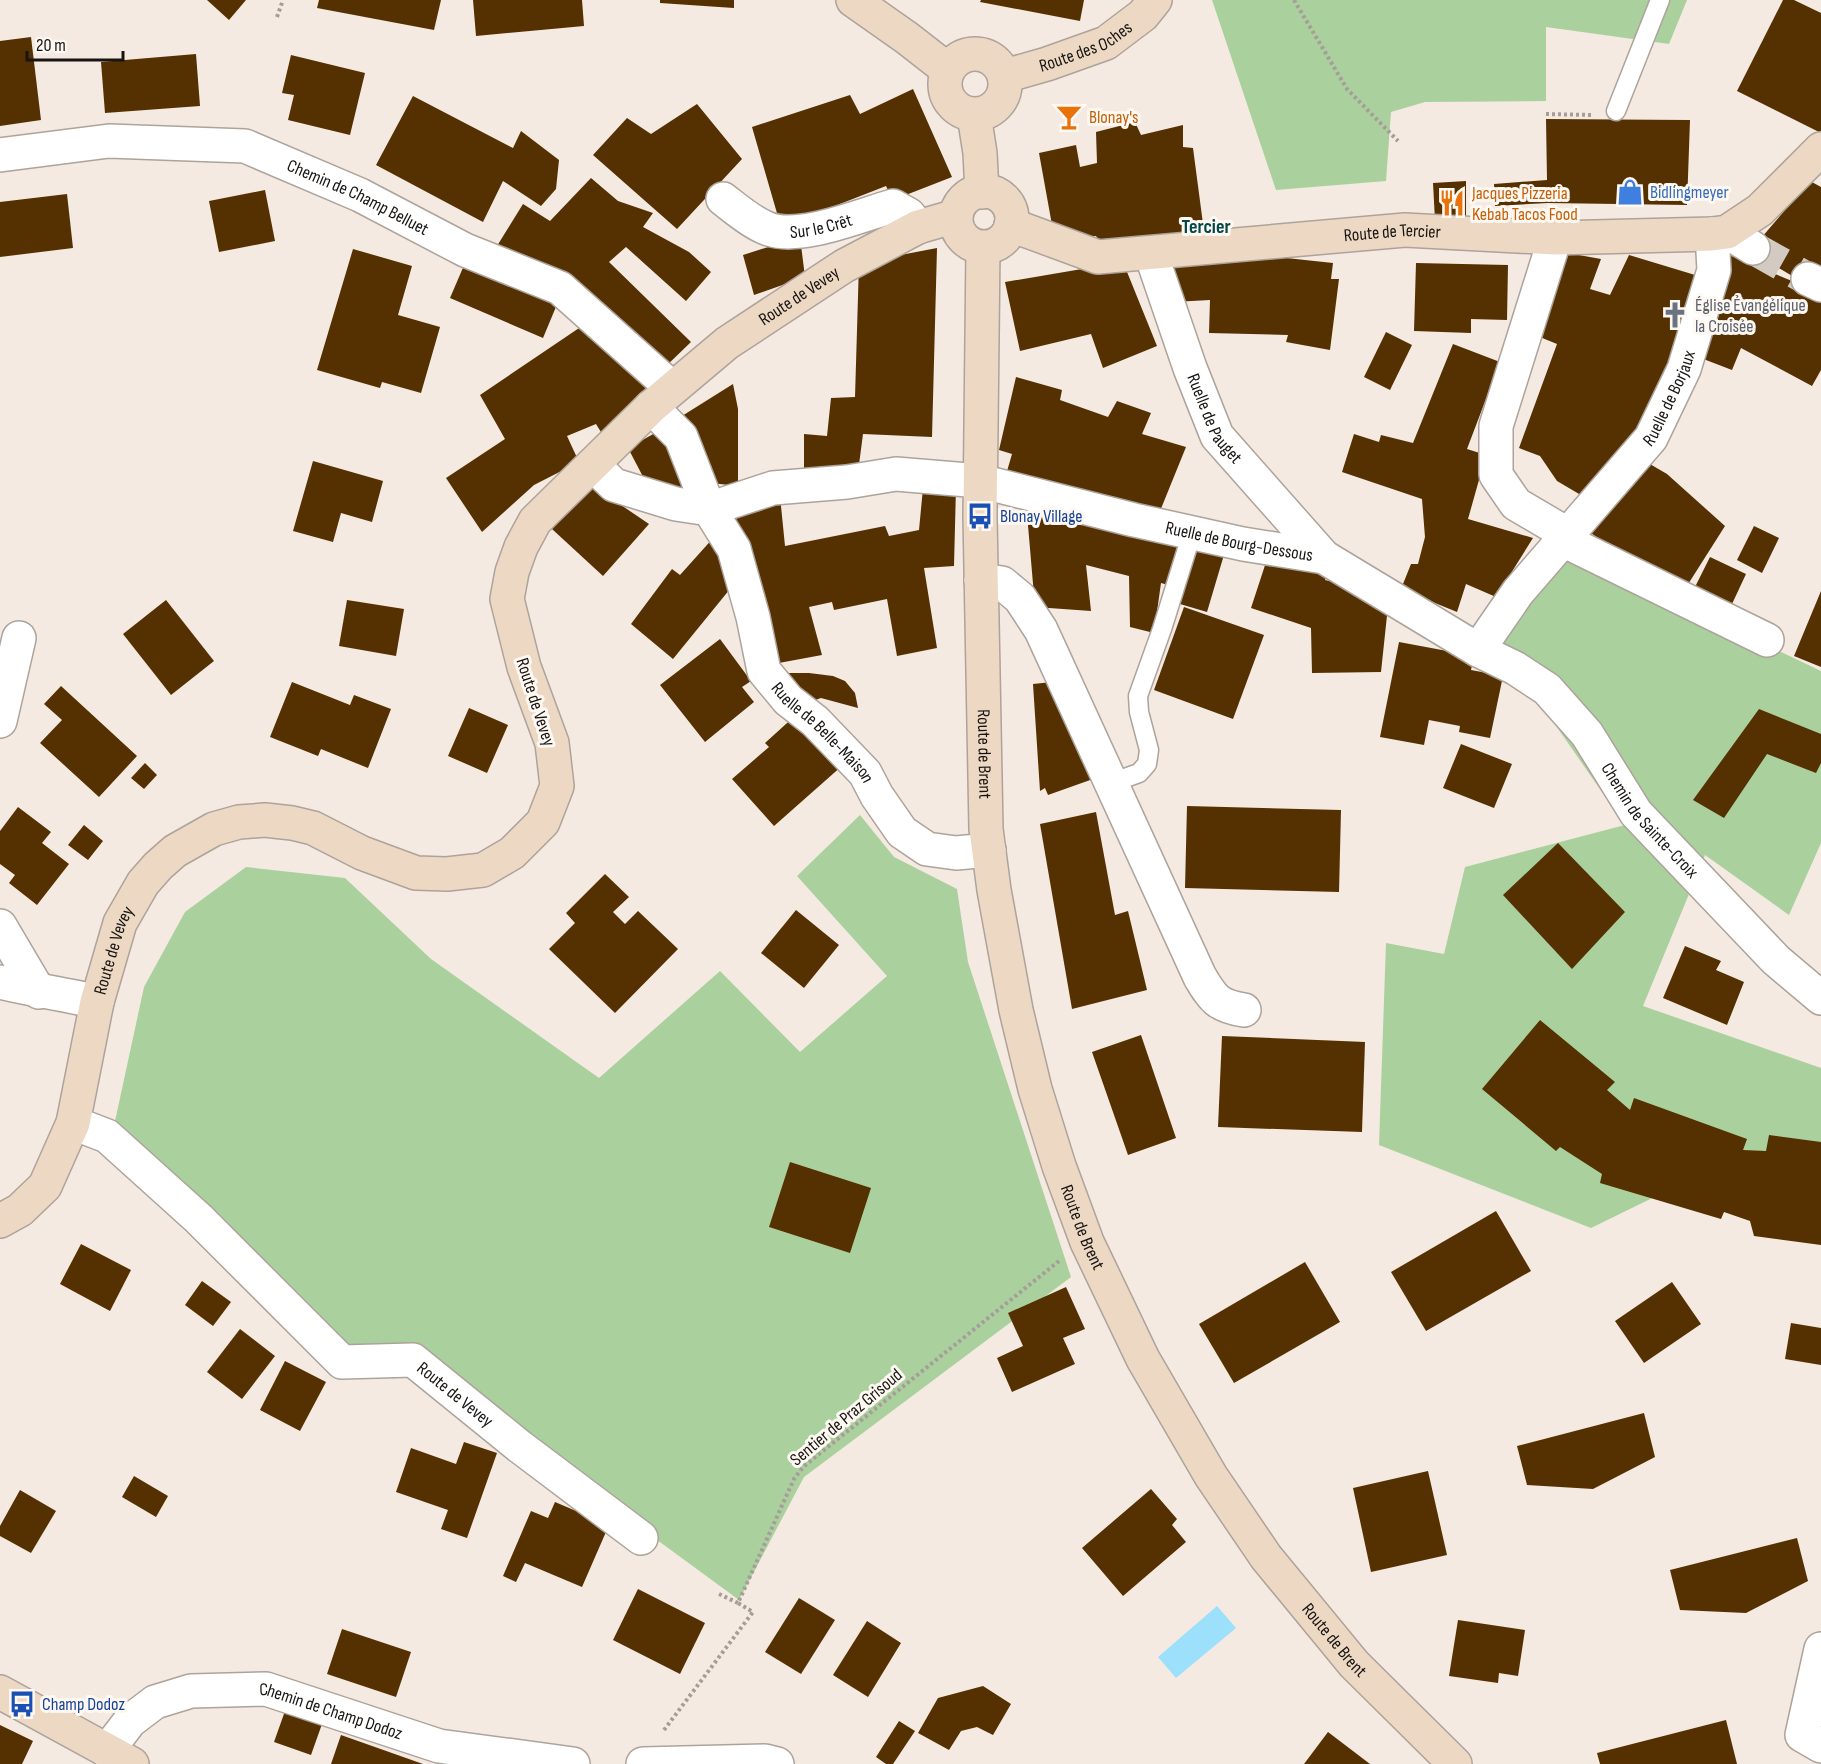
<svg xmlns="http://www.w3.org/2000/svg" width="1821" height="1764" font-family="'Sofia Sans Condensed',sans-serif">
	<rect width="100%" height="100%" fill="#f4eae1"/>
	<g fill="#aad09e">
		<polygon points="1212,0 1687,0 1669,44 1546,27 1546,101 1425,102 1391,112 1386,181 1276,190"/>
		<polygon points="1544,539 1821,671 1821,843 1789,915 1705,855 1643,1006 1821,1068 1821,1216 1683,1183 1591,1228 1379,1145 1386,943 1444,954 1465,867 1625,825 1545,710 1473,632"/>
		<polygon points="860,815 894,857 957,889 968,962 1071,1277 804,1477 739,1600 420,1366 367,1369 109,1149 144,987 185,912 246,867 345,878 431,959 599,1078 720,971 800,1052 887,976 797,876"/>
	</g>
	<polygon fill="#9ce0fb" points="1217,1606 1236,1628 1176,1678 1158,1657"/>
	<g fill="#553000">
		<polygon points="207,0 246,0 229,20"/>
		<polygon points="319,0 441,0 434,30 317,8"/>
		<polygon points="473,0 582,0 584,26 476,36"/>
		<polygon points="660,0 734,0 734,8 660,3"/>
		<polygon points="981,0 1084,0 1080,21 980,2"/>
		<polygon points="1783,0 1794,0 1821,13 1821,133 1737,91"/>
		<polygon points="31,37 41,120 0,126 0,41"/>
		<polygon points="196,54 200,106 105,113 101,62"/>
		<polygon points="291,55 365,73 350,135 288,120 294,95 282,93"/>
		<polygon points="913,89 952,177 893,200 886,186 781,227 752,127 850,95 860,114"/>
		<polygon points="413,96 513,148 521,131 559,160 556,189 541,206 503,181 483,222 376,165"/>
		<polygon points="697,104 742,159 677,229 593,155 627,118 651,134"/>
		<polygon points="1546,119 1690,120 1687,205 1548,203 1495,206 1494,184 1547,180"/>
		<polygon points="1135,122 1141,135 1183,125 1183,147 1193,148 1205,239 1100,242 1096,236 1054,236 1039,153 1076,145 1080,167 1097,163 1096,132"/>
		<polygon points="591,178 618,201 653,213 643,227 689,252 711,272 686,301 626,247 609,262 691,342 663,369 562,270 554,282 497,246 523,204 550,221"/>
		<polygon points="1466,181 1466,220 1435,220 1433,183"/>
		<polygon points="1810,181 1821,187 1821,269 1804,283 1750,251"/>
		<polygon points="265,190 275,241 219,252 209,201"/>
		<polygon points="67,194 73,248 0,257 0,202"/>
		<polygon points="800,237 805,277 754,295 743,255"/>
		<polygon points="937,248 932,437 863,434 857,480 804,480 804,434 827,436 831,398 855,397 859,263"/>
		<polygon points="353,249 412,266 398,315 440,327 421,393 382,382 380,388 317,370"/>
		<polygon points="1219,251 1333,263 1331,279 1339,279 1330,350 1286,342 1288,335 1209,333 1210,300 1173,302 1171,256"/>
		<polygon points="1562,252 1601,259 1590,289 1610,295 1629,255 1705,278 1643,428 1591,501 1557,481 1540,456 1519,448 1557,344 1530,333"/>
		<polygon points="1729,255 1821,293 1821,370 1812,386 1741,348 1732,370 1693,355"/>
		<polygon points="1123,262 1157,346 1103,368 1091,334 1020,351 1005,282"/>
		<polygon points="465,263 558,302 543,338 450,298"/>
		<polygon points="1416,263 1508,265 1507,320 1471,319 1471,333 1414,331"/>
		<polygon points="588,322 654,390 604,437 596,424 567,436 579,462 534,485 482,532 446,478 505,439 480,395"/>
		<polygon points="1386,332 1412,345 1390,390 1364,377"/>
		<polygon points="1453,344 1500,362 1467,449 1486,455 1468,519 1533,538 1496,597 1466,584 1457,612 1401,589 1411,564 1418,564 1425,537 1422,499 1342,472 1354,434 1379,442 1381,435 1413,443"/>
		<polygon points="1016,377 1062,390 1060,400 1108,417 1117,401 1151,413 1142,434 1186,447 1156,521 1005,478 1012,454 999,450"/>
		<polygon points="733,384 738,409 738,486 711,483 712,467 692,453 682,416"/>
		<polygon points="666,427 695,489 651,492 628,448"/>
		<polygon points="1643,460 1667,474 1725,526 1685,589 1627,564 1589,531"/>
		<polygon points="313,461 383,481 372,522 341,513 333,542 293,531"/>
		<polygon points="590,484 649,524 603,576 552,529"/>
		<polygon points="956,487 954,566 924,568 937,648 897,656 887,599 834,610 832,602 809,607 822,655 768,665 721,514 780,496 785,546 885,526 889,536 919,530 923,488"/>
		<polygon points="1026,502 1182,537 1168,585 1161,583 1154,633 1130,627 1129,576 1086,565 1091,611 1035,607"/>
		<polygon points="1754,526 1779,538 1762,573 1737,560"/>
		<polygon points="715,536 730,589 673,659 631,624 672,569 680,575"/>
		<polygon points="1199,540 1226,548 1207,612 1180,604"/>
		<polygon points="1269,553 1328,573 1325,580 1351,586 1388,606 1381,672 1312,673 1311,628 1251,608"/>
		<polygon points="1710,557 1746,574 1732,604 1695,587"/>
		<polygon points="1821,591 1821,667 1794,656"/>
		<polygon points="166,600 214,661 171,695 123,634"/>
		<polygon points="347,600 404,609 396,656 339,646"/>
		<polygon points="1184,607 1264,635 1233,719 1154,690"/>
		<polygon points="720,639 751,681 742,687 754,702 705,742 660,685"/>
		<polygon points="1399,642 1474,656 1471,670 1503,676 1490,738 1459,732 1460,726 1429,720 1424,745 1380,737"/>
		<polygon points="782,673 809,673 833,676 845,681 855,693 858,708 821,698 810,702"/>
		<polygon points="292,682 350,705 354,695 391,709 368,768 321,749 318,756 270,737"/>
		<polygon points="1052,682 1093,779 1048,795 1045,788 1040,791 1033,684"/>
		<polygon points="61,686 137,756 99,797 40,743 62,720 44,704"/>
		<polygon points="469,708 508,725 487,773 448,756"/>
		<polygon points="1759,709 1821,734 1821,763 1816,773 1767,754 1724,818 1693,800"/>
		<polygon points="797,714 843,765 774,826 732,779 769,747 765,743"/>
		<polygon points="1461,744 1512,764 1494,808 1443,788"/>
		<polygon points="145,763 157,775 144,789 131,778"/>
		<polygon points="1187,806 1341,810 1339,892 1185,888"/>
		<polygon points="18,807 51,832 42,843 69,864 37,905 9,883 15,875 0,864 0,831"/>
		<polygon points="1096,812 1115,915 1128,911 1147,990 1072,1009 1040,824"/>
		<polygon points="84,825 103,841 88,860 68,845"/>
		<polygon points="1558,843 1625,912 1572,969 1503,895"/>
		<polygon points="605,874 629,897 613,912 625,924 638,911 678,949 615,1013 549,949 575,923 566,913"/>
		<polygon points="796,910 839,945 804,988 761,953"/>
		<polygon points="1685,946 1721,961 1716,970 1744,982 1727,1025 1663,998"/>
		<polygon points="1540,1020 1615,1082 1607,1090 1630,1110 1634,1098 1747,1139 1743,1150 1766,1151 1769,1135 1821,1142 1821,1245 1754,1236 1750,1221 1724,1212 1721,1219 1600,1183 1602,1174 1560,1147 1556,1151 1482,1089"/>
		<polygon points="1141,1035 1176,1138 1128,1155 1092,1052"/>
		<polygon points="1222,1036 1365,1042 1362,1132 1218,1127"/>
		<polygon points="790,1162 871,1188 850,1253 769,1227"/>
		<polygon points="1496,1211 1531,1271 1426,1331 1391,1272"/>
		<polygon points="81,1244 131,1270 110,1311 60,1284"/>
		<polygon points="1305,1262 1340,1322 1234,1383 1199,1324"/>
		<polygon points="202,1281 231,1302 213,1326 185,1305"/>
		<polygon points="1672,1282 1701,1324 1644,1363 1615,1321"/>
		<polygon points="1066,1287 1085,1329 1063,1338 1075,1364 1012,1392 997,1358 1023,1346 1008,1313"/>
		<polygon points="1791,1323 1821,1328 1821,1365 1785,1359"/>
		<polygon points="240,1329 275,1356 242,1399 207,1372"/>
		<polygon points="285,1361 326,1382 300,1431 260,1410"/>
		<polygon points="1644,1413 1655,1457 1593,1489 1527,1485 1517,1446"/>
		<polygon points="464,1442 497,1453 467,1538 441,1529 448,1510 396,1492 411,1448 456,1464"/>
		<polygon points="1428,1471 1447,1555 1371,1572 1353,1488"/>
		<polygon points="134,1476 168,1496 156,1517 122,1497"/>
		<polygon points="1151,1489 1177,1519 1172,1525 1186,1542 1123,1596 1082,1548"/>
		<polygon points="20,1490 56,1511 31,1553 0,1536 0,1526"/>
		<polygon points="555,1502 609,1525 582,1587 525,1563 516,1582 503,1576 531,1511 548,1518"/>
		<polygon points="1797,1538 1808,1581 1746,1613 1680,1610 1670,1570"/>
		<polygon points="638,1589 705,1623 680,1674 613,1640"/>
		<polygon points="799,1598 835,1620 801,1674 765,1652"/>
		<polygon points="1458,1620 1525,1630 1518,1676 1499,1673 1498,1683 1449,1676"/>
		<polygon points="867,1621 901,1643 868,1697 833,1675"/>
		<polygon points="342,1629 411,1652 396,1697 327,1674"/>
		<polygon points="983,1686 1011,1704 993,1735 977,1727 961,1731 949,1750 918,1733 938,1698"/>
		<polygon points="285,1711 322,1724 311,1755 274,1742"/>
		<polygon points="1726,1720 1737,1764 1600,1764 1597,1753"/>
		<polygon points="899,1721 915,1731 893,1764 886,1764 876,1757"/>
		<polygon points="0,1725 33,1741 22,1764 0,1764"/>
		<polygon points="1328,1732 1370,1764 1304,1764"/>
		<polygon points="341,1735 423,1764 331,1764"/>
	</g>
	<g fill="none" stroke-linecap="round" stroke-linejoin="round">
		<polyline stroke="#d3cac2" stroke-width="33" stroke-dasharray="33 16" stroke-linecap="butt" points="1753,248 1808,279"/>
		<g stroke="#ada39b" stroke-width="21">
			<g id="lane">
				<polyline points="1616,111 1660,0"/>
				<polyline points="1111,783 1139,773 1147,764 1149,750 1139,712 1138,696 1162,629 1192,533"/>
			</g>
		</g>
		<g stroke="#ada39b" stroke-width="36">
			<g id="street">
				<path id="s1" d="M0,155L109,141L245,146L360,195L465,250L560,288L672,388"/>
				<path id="s2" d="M723,199C736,209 751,222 766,228C798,242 861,215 893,206L909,215L918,227"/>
				<polyline points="1727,232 1753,248"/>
				<polyline points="1555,238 1496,426 1496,475 1516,504 1567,534 1575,546 1767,640"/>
				<path id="s3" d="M1151,254L1190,368L1217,436L1324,557"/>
				<polyline points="1808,279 1821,285"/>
				<path id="s4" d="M651,407L681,437L709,509L734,549L753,617L764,671L788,700L815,721L865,773L877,796L902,832L927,849L956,853L989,850"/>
				<path id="s5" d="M593,465L614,485L676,504L709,509L773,488L847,482L896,474L980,481L1134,520L1243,544L1324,557L1478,650L1515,668L1547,689L1587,734L1636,813L1776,960L1821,998"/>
				<path d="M981,580L1002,583L1020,598L1041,630L1200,977C1213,999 1218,1006 1244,1010"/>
				<path id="s6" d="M1478,650L1518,592L1651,438L1684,369L1714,270L1712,234"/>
				<polyline points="0,721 19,638"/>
				<polyline points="0,926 39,992"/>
				<path d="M0,982C32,990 65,994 97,1002"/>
				<path id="s7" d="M73,1123L107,1136L199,1219L342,1362L413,1360L519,1446L641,1538"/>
				<polyline points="1821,1649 1802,1735 1821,1746"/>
				<path id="s8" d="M107,1751L130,1721L155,1702L191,1691L266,1689L439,1746L573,1764"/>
				<polyline points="643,1764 765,1761 777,1764"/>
			</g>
		</g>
		<g stroke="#ada39b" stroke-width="36">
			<g id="secondary">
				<polyline points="853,0 907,38 948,70"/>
				<circle cx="975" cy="84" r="30"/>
				<path id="s9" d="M1005,76L1047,64L1106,43L1143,15L1155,0"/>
				<polyline points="974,115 980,153 982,192"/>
				<circle cx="984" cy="219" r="28"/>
				<path id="s10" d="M1011,225L1098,257L1405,230L1555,238L1712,234L1727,232L1760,210L1821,149"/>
				<path id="s11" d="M983,248L980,516L986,829L994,890L1016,1010L1035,1089L1059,1166L1087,1242L1143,1359L1211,1476L1266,1557L1354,1664L1455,1764"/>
				<path id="s12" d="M0,1221L20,1210L45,1186L73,1123L97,1002L120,923L143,883L158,866L175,851L214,829L239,822L265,820L292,823L313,828L362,853L416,873L447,874L483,870L512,853L543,822L557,786L552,743L524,667L507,599L512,572L521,547L535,521L651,407L727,343L844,266L918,227L956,216"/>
				<polyline points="0,1692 132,1764"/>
			</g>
		</g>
		<g stroke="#a59d97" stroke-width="4" stroke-dasharray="3 3" stroke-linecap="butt">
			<polyline points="1294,0 1347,89 1398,141"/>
			<polyline points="277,17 283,0"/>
			<polyline points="1546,114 1593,115"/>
			<polyline points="719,1594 738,1603"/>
			<polyline points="664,1730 753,1612 738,1603 794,1479 803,1467 1059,1261"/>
		</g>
		<use href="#lane" stroke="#fff" stroke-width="18"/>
		<use href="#street" stroke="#fff" stroke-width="33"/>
		<use href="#secondary" stroke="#ecd8c3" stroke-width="33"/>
	</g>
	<defs>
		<g id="bar-bare" transform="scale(2.07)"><path d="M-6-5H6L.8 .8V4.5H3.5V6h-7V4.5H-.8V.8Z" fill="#e8710a" stroke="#fef8f2" stroke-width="2.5" paint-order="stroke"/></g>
		<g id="shop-bare" transform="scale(2.07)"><path d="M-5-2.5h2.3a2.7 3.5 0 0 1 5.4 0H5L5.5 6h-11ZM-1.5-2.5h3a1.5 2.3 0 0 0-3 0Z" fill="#3f7fe0" stroke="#fef8f2" stroke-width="2.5" paint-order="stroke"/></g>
		<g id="restaurant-bare" transform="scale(2.07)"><path d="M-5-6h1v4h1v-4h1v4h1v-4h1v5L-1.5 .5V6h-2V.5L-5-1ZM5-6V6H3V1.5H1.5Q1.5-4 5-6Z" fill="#e8710a" stroke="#fef8f2" stroke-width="2.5" paint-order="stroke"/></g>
		<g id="church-bare" transform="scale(2.07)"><path d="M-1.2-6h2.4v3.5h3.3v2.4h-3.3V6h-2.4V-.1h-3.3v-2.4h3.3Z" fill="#6b7280" stroke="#fef8f2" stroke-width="2.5" paint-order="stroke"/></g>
		<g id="bus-bare" transform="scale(2.07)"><path d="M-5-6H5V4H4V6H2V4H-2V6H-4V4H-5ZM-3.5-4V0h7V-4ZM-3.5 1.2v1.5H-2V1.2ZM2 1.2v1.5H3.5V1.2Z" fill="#1a4fb4" stroke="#fef8f2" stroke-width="2.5" paint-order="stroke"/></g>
	</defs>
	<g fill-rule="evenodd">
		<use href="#bar-bare" x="1069" y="117"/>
		<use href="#shop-bare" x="1630" y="192"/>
		<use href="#restaurant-bare" x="1452" y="203"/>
		<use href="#church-bare" x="1675" y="315"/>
		<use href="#bus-bare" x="980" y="516"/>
		<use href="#bus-bare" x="22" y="1704"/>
	</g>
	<g text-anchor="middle" stroke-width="6" stroke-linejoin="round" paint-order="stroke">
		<g font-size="18" fill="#171411" stroke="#fef8f2">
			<text dy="6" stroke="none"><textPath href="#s9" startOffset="86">Route des Oches</textPath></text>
			<text dy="6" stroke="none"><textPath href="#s1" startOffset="370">Chemin de Champ Belluet</textPath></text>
			<text dy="6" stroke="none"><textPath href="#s2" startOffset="108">Sur le Crêt</textPath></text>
			<text dy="6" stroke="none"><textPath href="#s10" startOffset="388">Route de Tercier</textPath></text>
			<text dy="6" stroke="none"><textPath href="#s12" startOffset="1491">Route de Vevey</textPath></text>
			<text dy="6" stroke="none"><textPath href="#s6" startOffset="318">Ruelle de Borjaux</textPath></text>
			<text dy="6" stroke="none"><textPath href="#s3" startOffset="177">Ruelle de Pauget</textPath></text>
			<text dy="6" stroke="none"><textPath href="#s5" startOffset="669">Ruelle de Bourg-Dessous</textPath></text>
			<text transform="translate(536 702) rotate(72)" y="6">Route de Vevey</text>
			<text dy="6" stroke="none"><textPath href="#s4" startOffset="378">Ruelle de Belle-Maison</textPath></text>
			<text dy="6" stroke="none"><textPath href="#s11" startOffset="506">Route de Brent</textPath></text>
			<text dy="6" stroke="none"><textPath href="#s5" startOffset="1182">Chemin de Sainte-Croix</textPath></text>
			<text dy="6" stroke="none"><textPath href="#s12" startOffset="304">Route de Vevey</textPath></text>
			<text dy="6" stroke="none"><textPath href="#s11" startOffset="992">Route de Brent</textPath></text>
			<text dy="6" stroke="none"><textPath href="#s7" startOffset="488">Route de Vevey</textPath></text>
			<text transform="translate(846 1417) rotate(-40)" y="6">Sentier de Praz Grisoud</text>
			<text dy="6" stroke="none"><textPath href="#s11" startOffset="1478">Route de Brent</textPath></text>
			<text dy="6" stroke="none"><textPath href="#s8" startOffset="250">Chemin de Champ Dodoz</textPath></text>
		</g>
		<g font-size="18" fill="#c56008" stroke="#fef8f2" text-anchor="start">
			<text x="1089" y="123">Blonay's</text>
			<text x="1472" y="199">Jacques Pizzeria<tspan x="1472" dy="21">Kebab Tacos Food</tspan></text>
		</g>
		<g font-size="18" fill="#366cbe" stroke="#fef8f2" text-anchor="start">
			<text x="1650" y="198">Bidlingmeyer</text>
		</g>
		<g font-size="18" fill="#5b616d" stroke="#fef8f2" text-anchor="start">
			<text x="1695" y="311">Église Évangélique<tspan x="1695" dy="21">la Croisée</tspan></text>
		</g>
		<g font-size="18" fill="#164399" stroke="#fef8f2" text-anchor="start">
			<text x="1000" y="522">Blonay Village</text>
			<text x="42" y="1710">Champ Dodoz</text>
		</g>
		<g font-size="20" font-weight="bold" fill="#054849" stroke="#fef8f2">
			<text x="1206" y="233">Tercier</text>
		</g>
	</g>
	<path d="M27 51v9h96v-9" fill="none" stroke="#171411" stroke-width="3"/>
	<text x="36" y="51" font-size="18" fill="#171411" stroke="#fef8f2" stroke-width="4.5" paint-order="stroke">20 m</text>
</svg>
